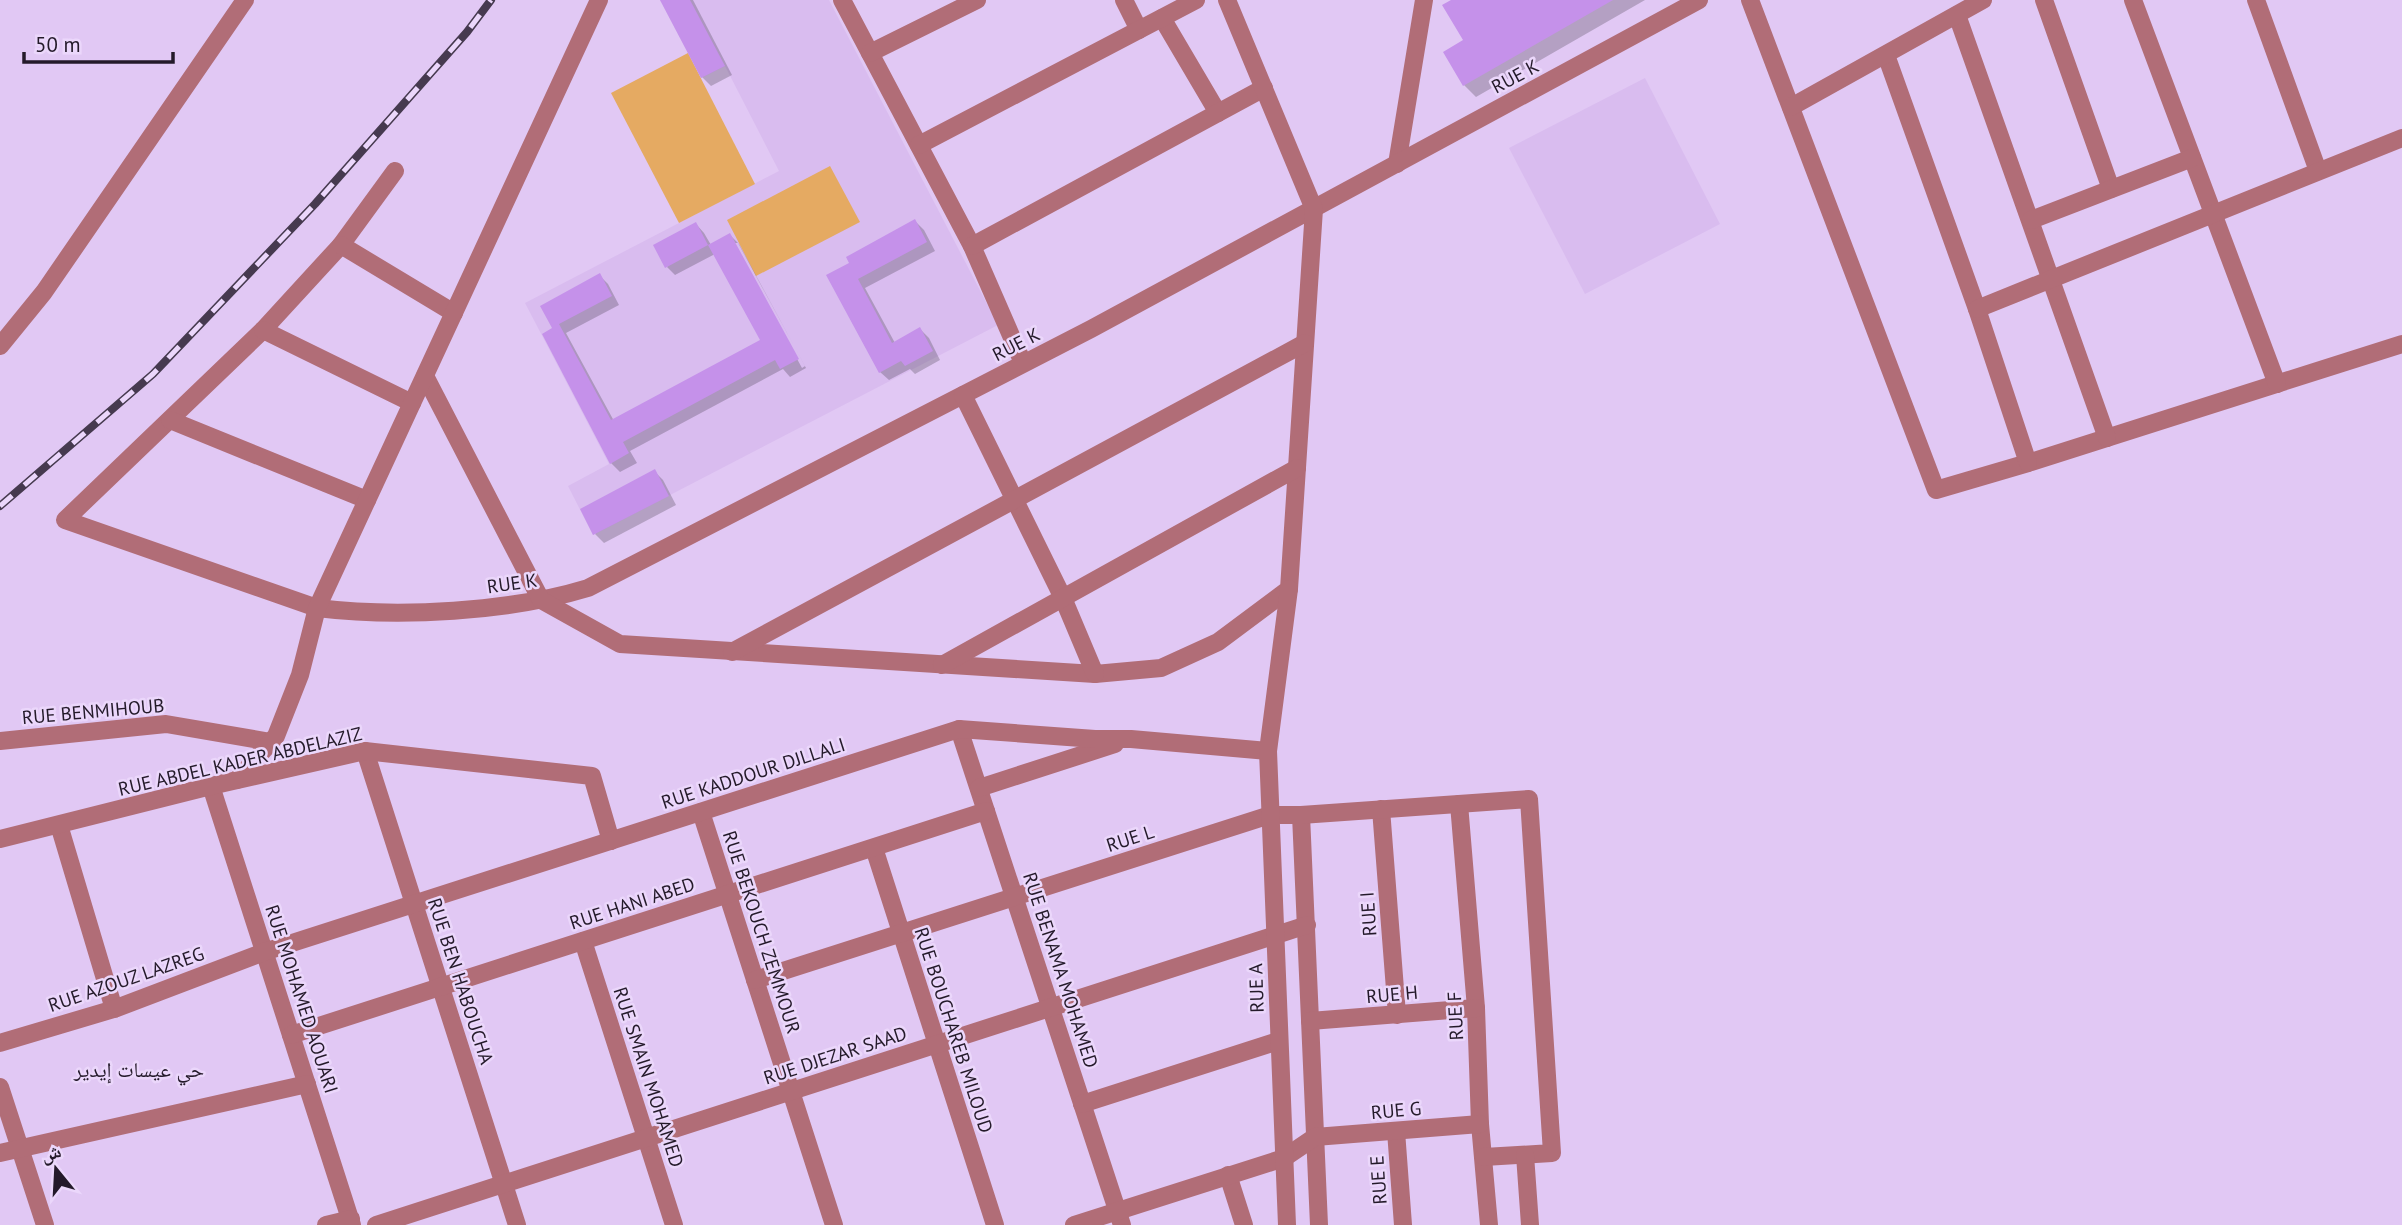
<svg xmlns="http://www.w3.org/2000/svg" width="2402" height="1225" font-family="'PT Sans','Noto Naskh Arabic',sans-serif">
	<rect width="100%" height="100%" fill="#e1c8f4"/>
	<g fill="#d9bcef">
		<polygon points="660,0 829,0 998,325 593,535 568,486 609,464 525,303 779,171 725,66 701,78"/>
		<polygon points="1645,78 1720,224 1585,294 1509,148"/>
	</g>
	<g fill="#e5aa62">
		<polygon points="688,53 755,184 679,223 611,93"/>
		<polygon points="830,166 860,222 756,276 727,220"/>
	</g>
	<g fill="#0003" fill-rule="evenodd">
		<polygon points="662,0 693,0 732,75 711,86 702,77"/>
		<polygon points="1454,0 1645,0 1476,97 1464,85 1465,41"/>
		<polygon points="915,221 924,230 935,251 865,288 895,343 920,329 929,338 940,360 915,374 910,369 889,380 880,372 851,263"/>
		<path d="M696,224L704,233L711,245L730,235L739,244L806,368L790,377L783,369L630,451L637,463L620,472L611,463L554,329L600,276L608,284L619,305L566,333L614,421L762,341L715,254L675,275L667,267ZM734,243H738L805,366L802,368Z"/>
		<polygon points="654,471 663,480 676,505 604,543 595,534"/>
	</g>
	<g fill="#c591ea">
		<polygon points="660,0 690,0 725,66 701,78"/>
		<polygon points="1451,0 1613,0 1463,86 1443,52 1463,40 1442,5"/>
		<polygon points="915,219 927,242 858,279 892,343 920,327 933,351 905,366 901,361 879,373 826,275 849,263 846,257"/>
		<polygon points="696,222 708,245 665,268 653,245"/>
		<polygon points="730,233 799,359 780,369 775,360 623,442 629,453 610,464 542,334 552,328 540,306 600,273 612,296 559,324 611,420 760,340 708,245"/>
		<polygon points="655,469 669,496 593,535 580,509"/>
	</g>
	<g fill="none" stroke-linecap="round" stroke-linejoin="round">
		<g stroke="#b16d77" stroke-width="18">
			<polyline points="842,0 972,246 1023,363"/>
			<polyline points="1124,0 1139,30"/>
			<polyline points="1750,0 1936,490 2028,463 2402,344"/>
			<polyline points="2044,0 2111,189"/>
			<polyline points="2133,0 2277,384"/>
			<polyline points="2256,0 2318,171"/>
			<polyline points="1957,15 2107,438"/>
			<polyline points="1162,18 1218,113"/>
			<polyline points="870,53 977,0"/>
			<polyline points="1886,55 1977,309 2028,463"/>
			<polyline points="1791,107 1983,0"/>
			<polyline points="919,145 1196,0"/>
			<polyline points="1397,164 1424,0"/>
			<path d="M395,171L341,245L263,330L65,520L317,608C399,618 509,612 588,588L1091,329L1699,0"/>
			<polyline points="2031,220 2192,158"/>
			<polyline points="341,245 454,313"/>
			<polyline points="972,246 1264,88"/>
			<polyline points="1977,309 2402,138"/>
			<polyline points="263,330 412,403"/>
			<polyline points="0,346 44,292 245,0"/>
			<polyline points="425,376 541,600 620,644 1095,674 1161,668 1218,642 1289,589 1314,209 1227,0"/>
			<polyline points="963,395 1063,598 1095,674"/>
			<polyline points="170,420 367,500"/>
			<polyline points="732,652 1305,343"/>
			<polyline points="942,665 1297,468"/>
			<polyline points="959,729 1122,1225"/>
			<polyline points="0,741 166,724 271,742"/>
			<polyline points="365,751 517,1225"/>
			<polyline points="237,780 276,736 300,675 317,608 599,0"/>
			<polyline points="211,786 352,1225"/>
			<polyline points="979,788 1115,744"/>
			<polyline points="1459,804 1476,1008 1480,1124 1489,1225"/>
			<polyline points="1381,809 1397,1015"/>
			<polyline points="701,812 834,1225"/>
			<polyline points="1301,815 1319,1225"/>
			<polyline points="59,825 114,1009"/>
			<polyline points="0,839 211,786 365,751 592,776 611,841"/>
			<polyline points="874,848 995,1225"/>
			<polyline points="583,941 674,1225"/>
			<polyline points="755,980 1270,815 1301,815 1529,799 1552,1153 1484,1157"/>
			<polyline points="1310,1021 1476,1008"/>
			<polyline points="291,1035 986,811"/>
			<polyline points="0,1043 114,1009 264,952 959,729 1095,739 1131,739 1268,751"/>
			<polyline points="0,1087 45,1225"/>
			<polyline points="1082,1104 1278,1041"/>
			<polyline points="1396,1131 1403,1225"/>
			<polyline points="0,1153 307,1084"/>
			<polyline points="1525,1155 1530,1225"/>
			<polyline points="1228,1175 1244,1225"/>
			<polyline points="326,1225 351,1219"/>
			<polyline points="376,1225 1307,925"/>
			<polyline points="1074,1225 1284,1158 1315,1137 1480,1124"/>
			<polyline points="1287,1225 1268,751 1289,589"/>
		</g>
		<g stroke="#463a4f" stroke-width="8">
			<polyline id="rail" points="0,506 153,374 315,204 467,32 491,0"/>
		</g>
		<use href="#rail" stroke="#ebd7fb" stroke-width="5" stroke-dasharray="16" stroke-linecap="butt"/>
	</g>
	<g text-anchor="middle" stroke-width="5" stroke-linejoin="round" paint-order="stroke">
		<g font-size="19" fill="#241a2a" stroke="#ebd7fb">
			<text transform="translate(1515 76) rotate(-28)" y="7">RUE K</text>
			<text transform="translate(1016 344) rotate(-27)" y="7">RUE K</text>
			<text transform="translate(512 583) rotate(-8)" y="7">RUE K</text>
			<text transform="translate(93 711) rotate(-5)" y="7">RUE BENMIHOUB</text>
			<text transform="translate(240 761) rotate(-13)" y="7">RUE ABDEL KADER ABDELAZIZ</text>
			<text transform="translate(753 773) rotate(-18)" y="7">RUE KADDOUR DJLLALI</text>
			<text transform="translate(1130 838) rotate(-18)" y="7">RUE L</text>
			<text transform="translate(632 903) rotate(-18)" y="7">RUE HANI ABED</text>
			<text transform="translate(1368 914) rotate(-94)" y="7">RUE I</text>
			<text transform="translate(762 932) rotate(72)" y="7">RUE BEKOUCH ZEMMOUR</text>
			<text transform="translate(1061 970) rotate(72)" y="7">RUE BENAMA MOHAMED</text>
			<text transform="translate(126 979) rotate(-19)" y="7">RUE AZOUZ LAZREG</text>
			<text transform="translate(461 981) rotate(72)" y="7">RUE BEN HABOUCHA</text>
			<text transform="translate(1256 988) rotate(-92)" y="7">RUE A</text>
			<text transform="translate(1392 994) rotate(-5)" y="7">RUE H</text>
			<text transform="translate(302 999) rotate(72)" y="7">RUE MOHAMED AOUARI</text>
			<text transform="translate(1455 1016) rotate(-93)" y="7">RUE F</text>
			<text transform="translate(954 1030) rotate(72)" y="7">RUE BOUCHAREB MILOUD</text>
			<text transform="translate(835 1055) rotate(-18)" y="7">RUE DJEZAR SAAD</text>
			<text transform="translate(649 1077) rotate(72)" y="7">RUE SMAIN MOHAMED</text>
			<text transform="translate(1396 1110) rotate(-5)" y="7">RUE G</text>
			<text transform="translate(1378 1180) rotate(-94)" y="7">RUE E</text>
		</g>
		<g font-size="21" fill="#241a2a" stroke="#ebd7fb">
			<text x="139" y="1077">حي عيسات إيدير</text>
		</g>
	</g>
	<g transform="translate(56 1169) rotate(342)" stroke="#ebd7fb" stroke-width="5" paint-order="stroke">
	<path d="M0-5L12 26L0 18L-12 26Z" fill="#241a2a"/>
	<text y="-10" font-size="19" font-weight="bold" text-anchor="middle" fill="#241a2a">ش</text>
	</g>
	<path d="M24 52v10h149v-10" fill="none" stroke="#241a2a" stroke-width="3.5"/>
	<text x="35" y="52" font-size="21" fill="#241a2a" stroke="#ebd7fb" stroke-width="5" paint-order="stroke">50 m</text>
</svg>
